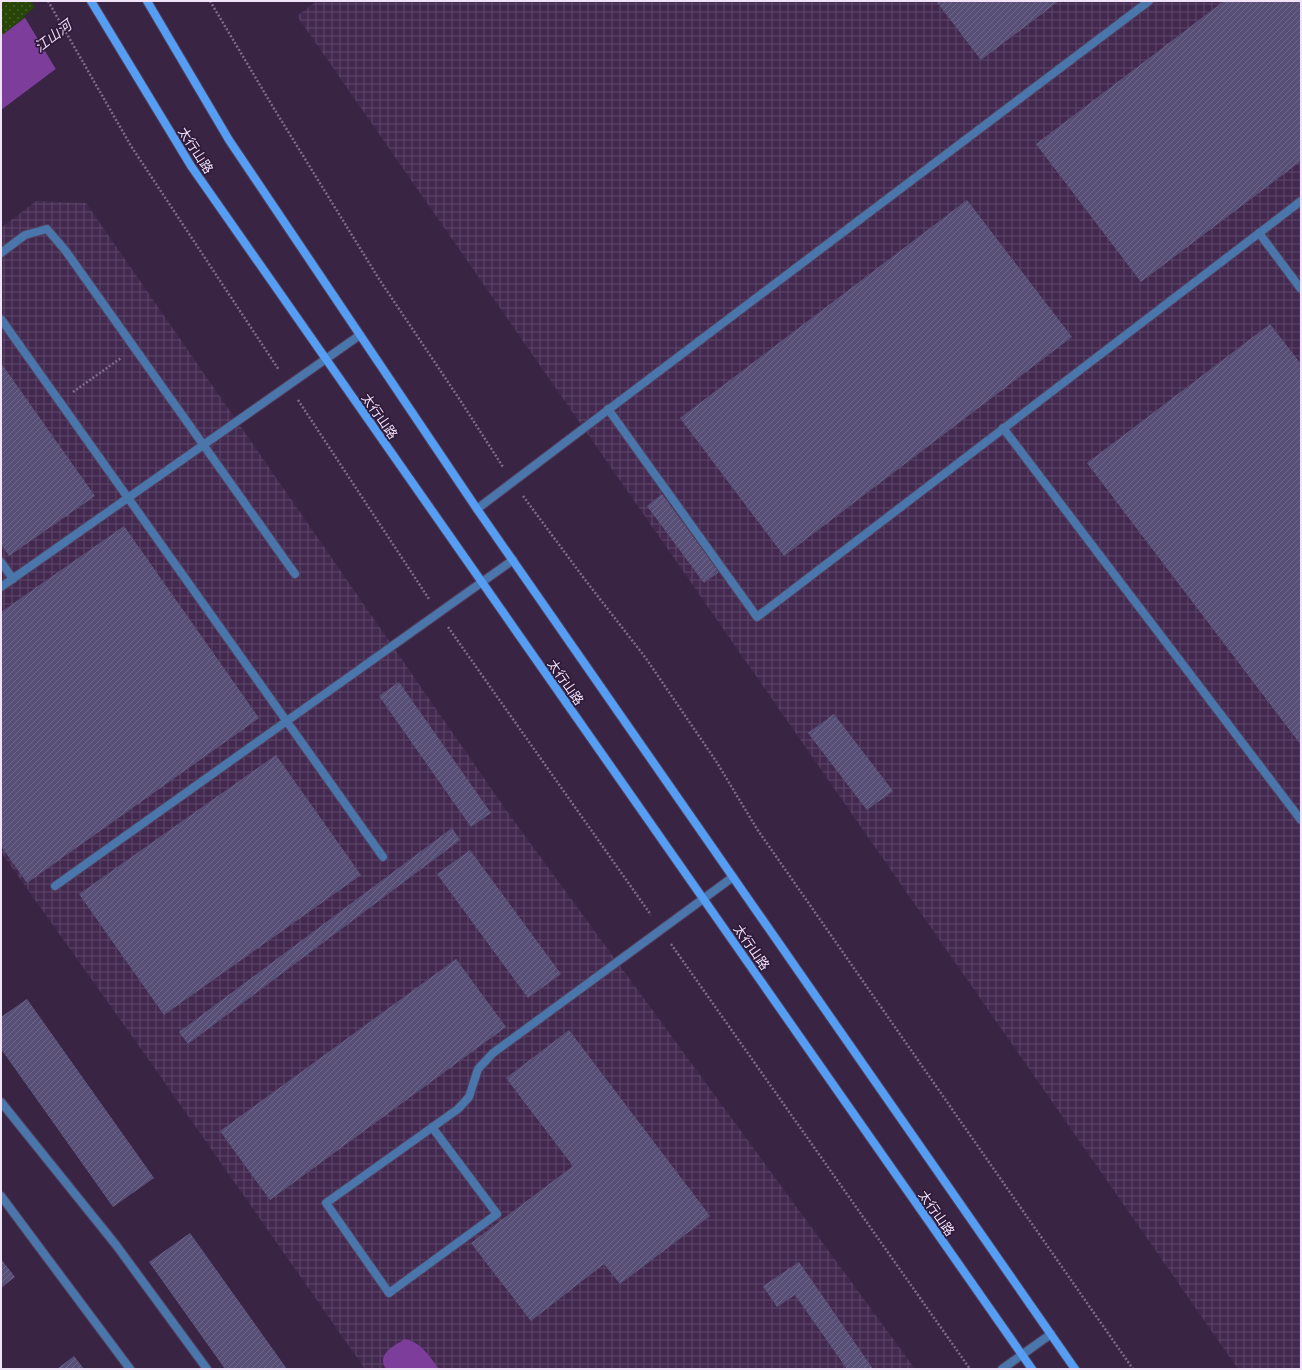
<svg xmlns="http://www.w3.org/2000/svg" width="1302" height="1370" font-family="'Source Sans 3','Noto Sans SC',sans-serif">
	<defs>
		<pattern id="industrial-grid" width="8" height="8" patternUnits="userSpaceOnUse"><rect width="8" height="8" fill="#432950"/><path d="M0 4h8M4 0v8" fill="none" stroke="#5f486a"/></pattern>
		<pattern id="grass-dots" width="8" height="8" patternUnits="userSpaceOnUse"><rect width="8" height="8" fill="#264507"/><path d="M2 2h.1M6 6h.1" fill="none" stroke="#46602c" stroke-width="1.8" stroke-linecap="round"/></pattern>
		<pattern id="building-hatch" width="6" height="6" patternUnits="userSpaceOnUse"><rect width="6" height="6" fill="#584f77"/><path d="M-1 1l2-2M0 6l6-6M5 7l2-2" fill="none" stroke="#70688b"/></pattern>
	</defs>
	<rect width="100%" height="100%" fill="#392444"/>
	<g fill="url(#industrial-grid)">
		<polygon points="317,1 1301,1 1301,1369 1238,1369 297,16"/>
		<polygon points="36,201 86,203 506,810 915,1369 365,1369 156,1070 1,852 1,228"/>
	</g>
	<polygon fill="url(#grass-dots)" points="1,1 31,1 36,9 1,36"/>
	<g fill="#7d3d9a">
		<polygon points="47,1 145,2 1,110 1,36"/>
		<path d="M405,1339C421,1342 430,1357 439,1369H386C376,1354 394,1346 405,1339Z"/>
	</g>
	<polygon fill="#392444" points="43,1 148,1 57,71 24,16"/>
	<g fill="url(#building-hatch)">
		<polygon points="936,1 1059,1 981,60"/>
		<polygon points="1224,1 1301,1 1301,161 1141,282 1036,144"/>
		<polygon points="967,200 1072,337 784,556 680,418"/>
		<polygon points="1270,324 1301,364 1301,745 1087,463"/>
		<polygon points="1,363 95,496 9,556 1,544"/>
		<polygon points="662,494 719,572 704,583 647,506"/>
		<polygon points="124,526 259,718 27,883 1,846 1,612"/>
		<polygon points="399,682 491,813 471,827 379,696"/>
		<polygon points="834,714 893,791 867,810 808,733"/>
		<polygon points="276,755 361,875 164,1015 79,894"/>
		<polygon points="452,828 460,840 188,1044 179,1032"/>
		<polygon points="470,850 561,974 528,998 437,874"/>
		<polygon points="456,959 506,1027 270,1200 220,1131"/>
		<polygon points="27,999 154,1178 113,1207 1,1049 1,1017"/>
		<polygon points="569,1030 710,1216 620,1284 604,1264 531,1321 471,1243 573,1166 506,1078"/>
		<polygon points="190,1233 287,1369 225,1369 149,1262"/>
		<polygon points="1,1259 15,1277 1,1288"/>
		<polygon points="799,1262 873,1369 847,1369 795,1295 777,1307 763,1286"/>
		<polygon points="74,1356 84,1369 57,1369"/>
	</g>
	<g fill="none" stroke-linecap="round" stroke-linejoin="round">
		<g stroke="#533f5d" stroke-width="10">
			<g id="lane">
				<polyline points="1259,233 1301,289"/>
				<polyline points="1,253 25,235 47,229 65,250 295,574"/>
				<polyline points="1,319 383,857"/>
				<polyline points="608,409 757,617 1301,201"/>
				<polyline points="1003,428 1301,820"/>
				<polyline points="477,509 1149,1"/>
				<polyline points="1,562 13,579"/>
				<polyline points="1,587 360,335"/>
				<polyline points="55,886 513,560"/>
				<polyline points="1,1102 116,1245 207,1369"/>
				<polyline points="432,1127 497,1214 389,1293 326,1203 458,1109 469,1097 478,1069 493,1053 733,877"/>
				<polyline points="1,1196 130,1369"/>
				<polyline points="1002,1369 1051,1334"/>
			</g>
		</g>
		<g stroke="#533f5d" stroke-width="10">
			<g id="secondary">
				<polyline points="91,1 191,166 1032,1369"/>
				<polyline points="147,1 229,140 477,509 1075,1369"/>
			</g>
		</g>
		<g stroke="#7f6c88" stroke-width="2.5" stroke-dasharray="2 2" stroke-linecap="butt">
			<polyline points="48,1 131,146 279,370"/>
			<polyline points="210,1 273,107 379,279 460,400 503,467"/>
			<polyline points="73,392 121,358"/>
			<polyline points="298,400 429,599"/>
			<polyline points="523,496 586,581 645,657 716,761 757,829 1133,1369"/>
			<polyline points="448,627 651,915"/>
			<polyline points="671,944 970,1369"/>
		</g>
		<use href="#lane" stroke="#4a76ab" stroke-width="8"/>
		<use href="#secondary" stroke="#559ef3" stroke-width="8"/>
	</g>
	<g text-anchor="middle" stroke-width="3.5" stroke-linejoin="round" paint-order="stroke">
		<g font-size="13" fill="#f1e3f8" stroke="#2f1a3a">
			<text transform="translate(196 150) rotate(57)" y="5">太行山路</text>
			<text transform="translate(380 416) rotate(55)" y="5">太行山路</text>
			<text transform="translate(566 682) rotate(55)" y="5">太行山路</text>
			<text transform="translate(752 947) rotate(55)" y="5">太行山路</text>
			<text transform="translate(937 1213) rotate(55)" y="5">太行山路</text>
		</g>
		<g font-size="14" font-style="italic" fill="#ecdcf4" stroke="#2f1a3a">
			<text transform="translate(53 36) rotate(-37)" y="5">江山河</text>
		</g>
	</g>
	<rect width="1302" height="1370" fill="none" stroke="#f1e3f8" stroke-width="4"/>
</svg>
